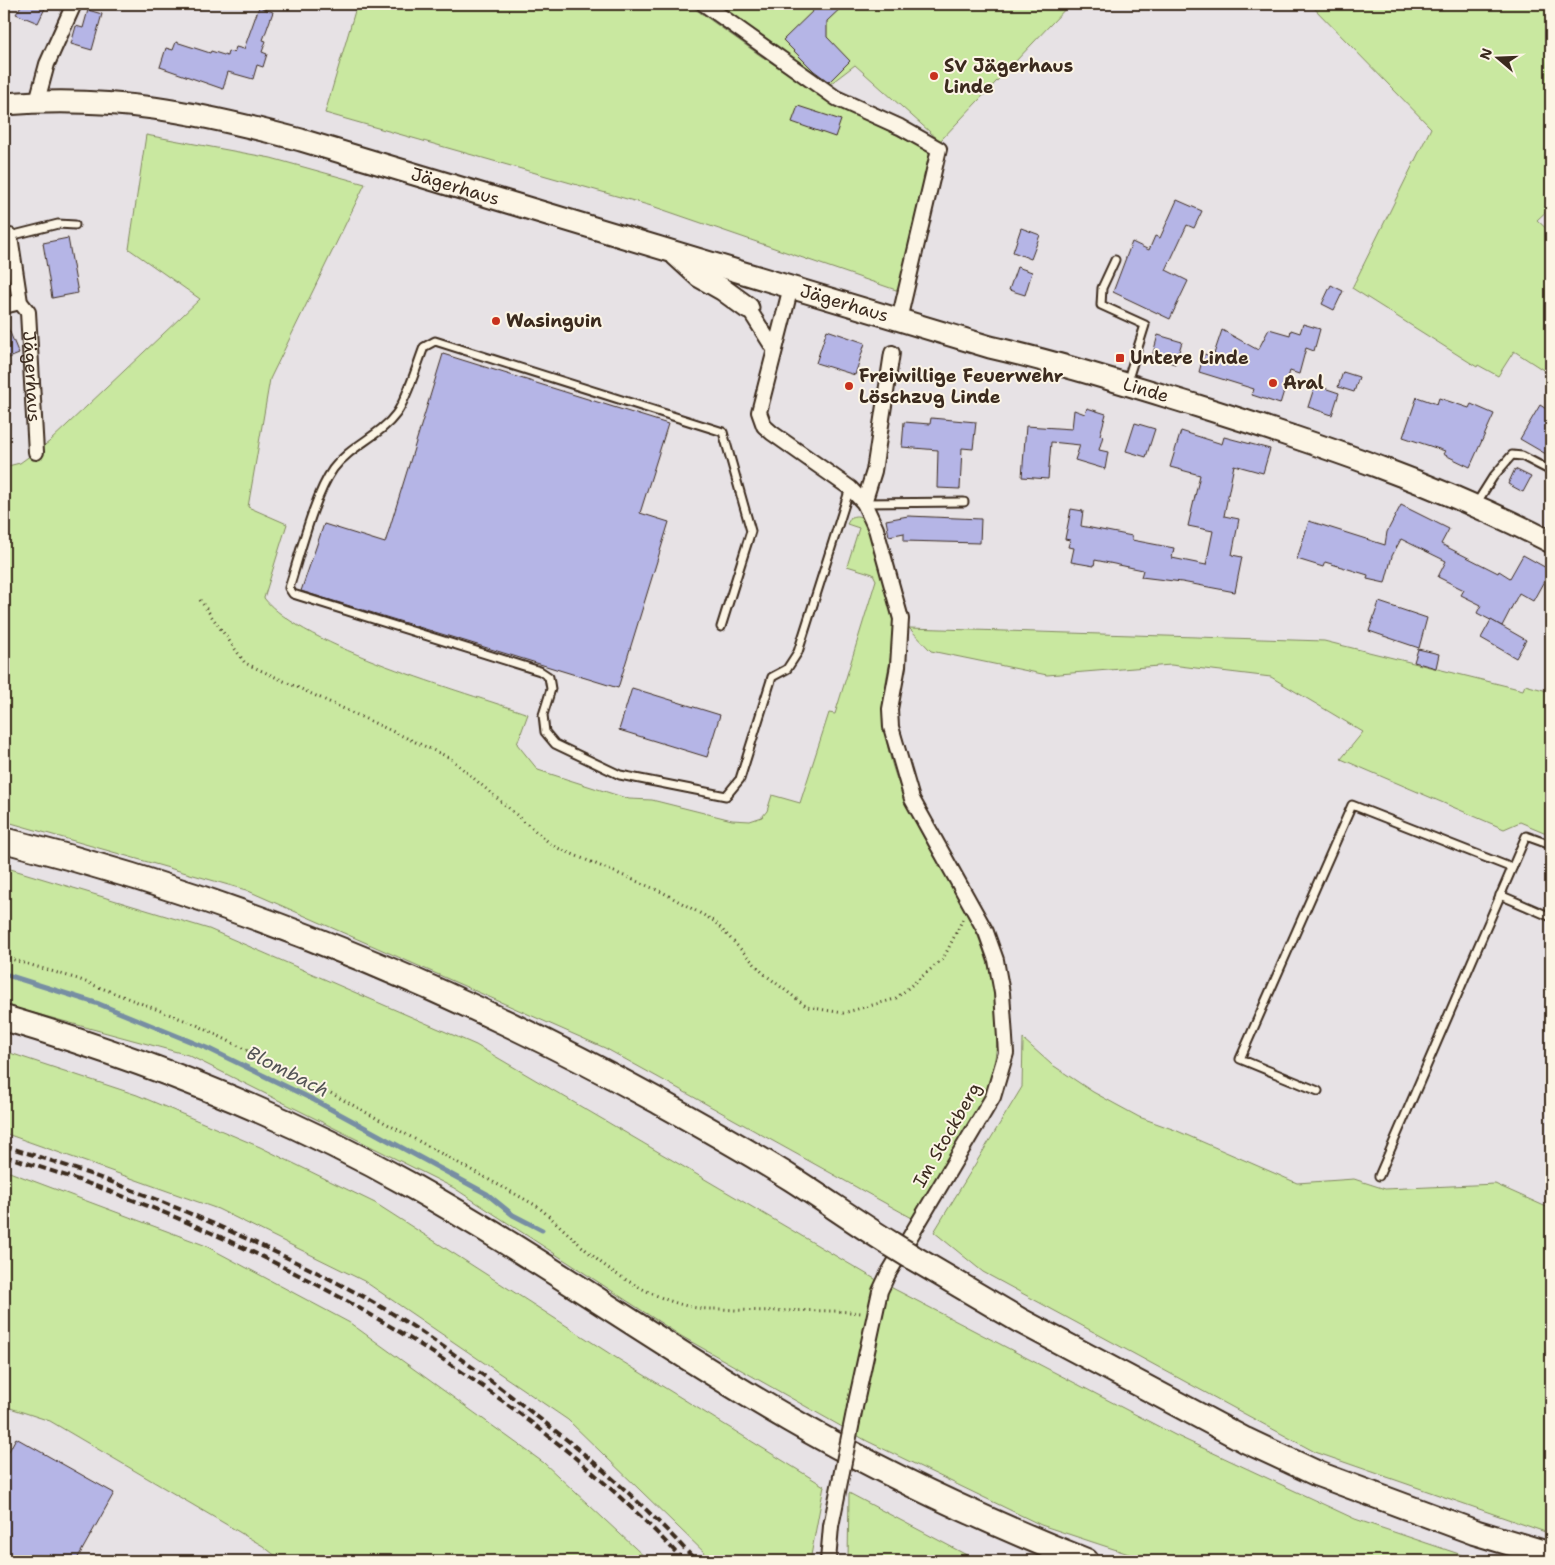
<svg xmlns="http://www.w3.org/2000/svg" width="1555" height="1565" font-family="'Shantell Sans',sans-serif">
	<rect width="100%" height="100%" fill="#e7e2e5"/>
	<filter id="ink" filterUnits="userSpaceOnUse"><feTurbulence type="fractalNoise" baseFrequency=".02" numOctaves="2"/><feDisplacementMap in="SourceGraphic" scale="10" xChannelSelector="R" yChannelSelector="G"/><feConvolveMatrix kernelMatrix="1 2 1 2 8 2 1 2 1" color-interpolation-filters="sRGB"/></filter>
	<g filter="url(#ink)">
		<g fill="#c9e8a0" stroke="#82895f">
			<polygon points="357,4 688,4 761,56 835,104 936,155 899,291 655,207 325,113"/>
			<polygon points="715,4 1070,4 940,141 855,65 826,87"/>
			<polygon points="1310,4 1551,4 1551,207 1537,220 1551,233 1551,375 1514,351 1498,376 1478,365 1477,367 1352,288 1431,128"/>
			<path d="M146,135L271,158L365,184L270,379L248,507L287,524L264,598C302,647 465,692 528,714L517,744L538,770L629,799L652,800L732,820L750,821L762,817L767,811L772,795L800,803L829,713L835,714L876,580L873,574L847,566L859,528L847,524L851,517C855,516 858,515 862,518C871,526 895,613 894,628C893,660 880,691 884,723C890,782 920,834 951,884C991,947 1014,1028 983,1099C977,1115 967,1128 958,1142C943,1167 928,1192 912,1218L605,1048L246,890L4,821V467L20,463L49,442L200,299L129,249Z"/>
			<polygon points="909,628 1324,641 1523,690 1525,685 1551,692 1551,835 1520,822 1504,829 1341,759 1363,732 1271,677 1171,665 1047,675 931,651"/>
			<polygon points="4,867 209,929 476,1045 875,1279 1175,1435 1355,1519 1480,1561 1150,1561 1041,1525 867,1441 681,1336 454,1188 188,1055 4,1005"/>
			<polygon points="1023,1039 1051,1064 1093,1092 1139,1117 1175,1130 1297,1183 1354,1179 1385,1189 1495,1184 1551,1209 1551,1534 1315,1452 983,1272 934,1232 1022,1087"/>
			<polygon points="4,1051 137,1095 260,1147 375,1203 615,1357 824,1486 810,1561 713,1561 568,1420 364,1281 218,1209 4,1133"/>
			<polygon points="4,1170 204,1245 350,1323 544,1463 649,1561 282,1561 263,1546 50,1421 4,1406"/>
			<polygon points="849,1493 978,1561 848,1561"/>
		</g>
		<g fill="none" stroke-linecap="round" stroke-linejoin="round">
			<polyline stroke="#778ea3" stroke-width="5" points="4,974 99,1004 209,1049 314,1100 487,1194 513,1215 542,1230"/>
		</g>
		<g fill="#b5b5e6" stroke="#3b2a1e">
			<polygon points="22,4 47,4 38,23 16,14"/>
			<polygon points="820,4 845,4 827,21 827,37 850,61 829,82 814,71 783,40"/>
			<polygon points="259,7 273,12 263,40 266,41 262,52 267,54 263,67 257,65 253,79 228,72 223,89 160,67 166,48 173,50 176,42 210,53 211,51 227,56 228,51 234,53 236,47 244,49"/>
			<polygon points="88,10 102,14 92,50 71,44 76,26 83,28"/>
			<polygon points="798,106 841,120 835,137 792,122"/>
			<polygon points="1177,200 1202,211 1194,228 1187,225 1166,270 1188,281 1170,319 1113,292 1132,242 1149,250 1155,236 1160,238"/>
			<polygon points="1021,228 1040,235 1031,259 1013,252"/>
			<polygon points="68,238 78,293 52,298 43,243"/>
			<polygon points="1017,267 1032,272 1025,295 1009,290"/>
			<polygon points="1331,285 1343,291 1334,310 1322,304"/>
			<polygon points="4,318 19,354 4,360"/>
			<polygon points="1303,324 1320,329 1314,351 1306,348 1299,374 1290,371 1280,404 1252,395 1254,389 1199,372 1204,354 1213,357 1222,330 1258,350 1269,329 1290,335 1291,330 1300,333"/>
			<polygon points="827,330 865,343 855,375 816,363"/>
			<polygon points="1158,335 1182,342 1175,364 1152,357"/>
			<polygon points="443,354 668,424 640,513 669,522 618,688 301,591 324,524 385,543"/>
			<polygon points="1343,372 1359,377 1354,392 1338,387"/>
			<polygon points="1315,385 1339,393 1332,415 1308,407"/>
			<polygon points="1417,397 1437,404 1439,398 1469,408 1471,404 1494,414 1470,467 1443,454 1445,451 1403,437"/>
			<polygon points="1540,405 1551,412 1551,457 1520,439"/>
			<polygon points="1087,408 1106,414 1100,435 1103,436 1099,450 1108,452 1105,469 1075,460 1080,445 1051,442 1048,479 1022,477 1026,426 1072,429 1074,410 1085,414"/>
			<polygon points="931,418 976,422 973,449 962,448 960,489 937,488 938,450 902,447 904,422 930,424"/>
			<polygon points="1135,423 1155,429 1146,457 1126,451"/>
			<polygon points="1181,431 1222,444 1224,437 1270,449 1263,473 1234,465 1224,516 1239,519 1232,555 1242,557 1235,592 1182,582 1141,577 1143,570 1095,560 1094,566 1071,562 1074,548 1068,547 1070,540 1065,539 1071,509 1083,511 1081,526 1132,536 1132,540 1174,548 1172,558 1206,565 1213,531 1188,526 1200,475 1170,467"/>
			<polygon points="1515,469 1531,477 1523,492 1508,484"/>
			<polygon points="1401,505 1449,529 1441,544 1498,573 1499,571 1510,578 1523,555 1550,570 1533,601 1519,593 1502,626 1477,613 1481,605 1461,595 1464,590 1438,577 1446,561 1401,539 1392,556 1385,583 1367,579 1368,575 1325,562 1323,567 1297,559 1309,521 1385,545 1387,532"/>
			<polygon points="908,516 981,519 980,543 904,541 904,533 889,536 886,520"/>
			<polygon points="1379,602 1427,618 1419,648 1369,631"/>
			<polygon points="1491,620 1526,640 1516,658 1481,638"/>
			<polygon points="1418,649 1439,654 1436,668 1414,662"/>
			<polygon points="632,688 720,715 707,757 619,730"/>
			<polygon points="16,1438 114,1493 76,1561 4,1561 4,1460"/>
		</g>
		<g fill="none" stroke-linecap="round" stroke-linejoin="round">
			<g stroke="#3b2a1e" stroke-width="11">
				<g id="lane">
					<polyline points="10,236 58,224 75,225"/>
					<polyline points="1115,260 1102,288 1101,305 1145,325 1127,382"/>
					<polyline points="864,503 964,502"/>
					<polyline points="1476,504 1493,477 1512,455 1522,456 1551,471"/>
					<path d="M721,627L751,531L723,432L435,341L424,347C417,365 407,399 396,414C380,436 350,446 333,469C314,496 300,554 289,588L293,594L540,671L549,677L551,689L543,715L545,732L555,744L620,775L726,796L740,779L772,677L787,669L798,652L850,488"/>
					<polyline points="1500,895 1551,917"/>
					<polyline points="1318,1091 1240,1059 1352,805 1512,868"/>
					<polyline points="1379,1176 1526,836 1551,845"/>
				</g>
			</g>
			<g stroke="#3b2a1e" stroke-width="18">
				<g id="street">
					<polyline points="704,4 836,98 900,127 939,149 899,320"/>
					<polyline points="37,101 47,64 74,4"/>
					<path id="s1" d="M10,236L20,302L28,312L36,452"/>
					<polyline points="791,287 759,412 764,426 772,433 850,488 864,503 876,529 901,619 898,666 890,709 891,727 912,799 986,932 996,960 1002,993 1006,1053 993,1097 888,1274 880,1291 855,1407"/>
					<polyline points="4,306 20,302"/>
					<polyline points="748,308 774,349"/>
					<polyline points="864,503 874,471 892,353"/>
					<polyline points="828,1561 831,1526"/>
				</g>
			</g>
			<g stroke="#3b2a1e" stroke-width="25">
				<g id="primary">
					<path id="s2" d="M4,104C113,95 197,112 301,140L990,347C1060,363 1129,385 1198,406C1319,444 1438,484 1551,542"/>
					<polyline points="676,255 699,276 722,289 748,308"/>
				</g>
			</g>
			<g stroke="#3b2a1e" stroke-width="28">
				<g id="highway">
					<path d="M4,840C230,897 451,987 656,1100C701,1125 748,1151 792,1179C825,1200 857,1223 891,1244"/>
					<path d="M4,1018C146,1060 280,1112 410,1185C539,1257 660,1345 789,1419C884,1474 983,1520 1086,1561"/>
					<polyline points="912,1257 1019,1320 1245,1440 1318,1474 1474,1532 1551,1555"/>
				</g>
			</g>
			<g stroke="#3b2a1e" stroke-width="3" stroke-dasharray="1 4" stroke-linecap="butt">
				<polyline points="200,600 245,663 450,758 553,846 662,892 714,921 763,973 807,1007 843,1013 895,999 943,959 963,919"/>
				<path d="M4,957L78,979L197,1025L327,1091L537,1206C564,1228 587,1254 615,1273C637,1287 662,1300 687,1306C698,1309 710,1309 721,1309C768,1313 814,1308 861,1313"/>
			</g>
			<use href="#lane" stroke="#fcf5e5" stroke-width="7"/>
			<use href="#street" stroke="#fcf5e5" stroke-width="14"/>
			<use href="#primary" stroke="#fcf5e5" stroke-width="21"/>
			<use href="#highway" stroke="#fcf5e5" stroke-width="24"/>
			<g stroke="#3b2a1e" stroke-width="4" stroke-dasharray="8 4" stroke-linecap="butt">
				<path d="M4,1146C92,1172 177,1206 260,1245C307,1267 354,1290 398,1317C446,1347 491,1380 535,1415C593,1459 647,1507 696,1561"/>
				<path d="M4,1156C251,1229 508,1371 684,1561"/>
			</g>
			<g stroke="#3b2a1e" stroke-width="18" stroke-linecap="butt">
				<polyline id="street-bridge" points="831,1526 855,1407"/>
			</g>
			<g stroke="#3b2a1e" stroke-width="28" stroke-linecap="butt">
				<polyline id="highway-bridge" points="891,1244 912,1257"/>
			</g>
			<use href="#street-bridge" stroke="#fcf5e5" stroke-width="14"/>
			<use href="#highway-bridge" stroke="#fcf5e5" stroke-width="24"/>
		</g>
	</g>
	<g fill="#c8321e" stroke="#fcf5e5" stroke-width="2">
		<circle cx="934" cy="76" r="5"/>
		<circle cx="496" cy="321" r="5"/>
		<rect x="1115" y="353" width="10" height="10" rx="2.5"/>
		<circle cx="1273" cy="383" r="5"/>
		<circle cx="849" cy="386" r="5"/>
	</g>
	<g text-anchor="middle" stroke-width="4" stroke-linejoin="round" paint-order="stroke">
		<g font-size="18" font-weight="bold" fill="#3b2a1e" stroke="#fcf5e5" text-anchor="start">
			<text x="944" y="72">SV Jägerhaus<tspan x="944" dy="21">Linde</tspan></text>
			<text x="506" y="327">Wasinguin</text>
			<text x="1130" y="364">Untere Linde</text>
			<text x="859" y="382">Freiwillige Feuerwehr<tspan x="859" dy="21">Löschzug Linde</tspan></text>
			<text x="1283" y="389">Aral</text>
		</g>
		<g font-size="18" fill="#3b2a1e" stroke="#fcf5e5">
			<text dy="6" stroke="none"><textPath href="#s2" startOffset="462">Jägerhaus</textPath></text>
			<text dy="6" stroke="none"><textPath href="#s2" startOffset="868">Jägerhaus</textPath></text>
			<text dy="6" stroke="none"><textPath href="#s1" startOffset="144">Jägerhaus</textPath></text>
			<text dy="6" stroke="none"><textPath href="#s2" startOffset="1182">Linde</textPath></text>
			<text transform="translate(947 1135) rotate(-60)" y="6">Im Stockberg</text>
		</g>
		<g font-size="19" font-style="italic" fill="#545456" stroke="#fcf5e5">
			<text transform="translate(288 1071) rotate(27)" y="7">Blombach</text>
		</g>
	</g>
	<rect width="1555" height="1565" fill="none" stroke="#fcf5e5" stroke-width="20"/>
	<rect x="10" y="10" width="1535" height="1545" fill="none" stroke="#3b2a1e" stroke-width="2" filter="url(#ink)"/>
	<g transform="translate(1498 58) rotate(289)" stroke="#fcf5e5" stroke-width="4" paint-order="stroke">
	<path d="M0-4L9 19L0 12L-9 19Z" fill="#3b2a1e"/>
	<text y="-8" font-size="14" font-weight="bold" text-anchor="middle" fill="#3b2a1e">N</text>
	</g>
</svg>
